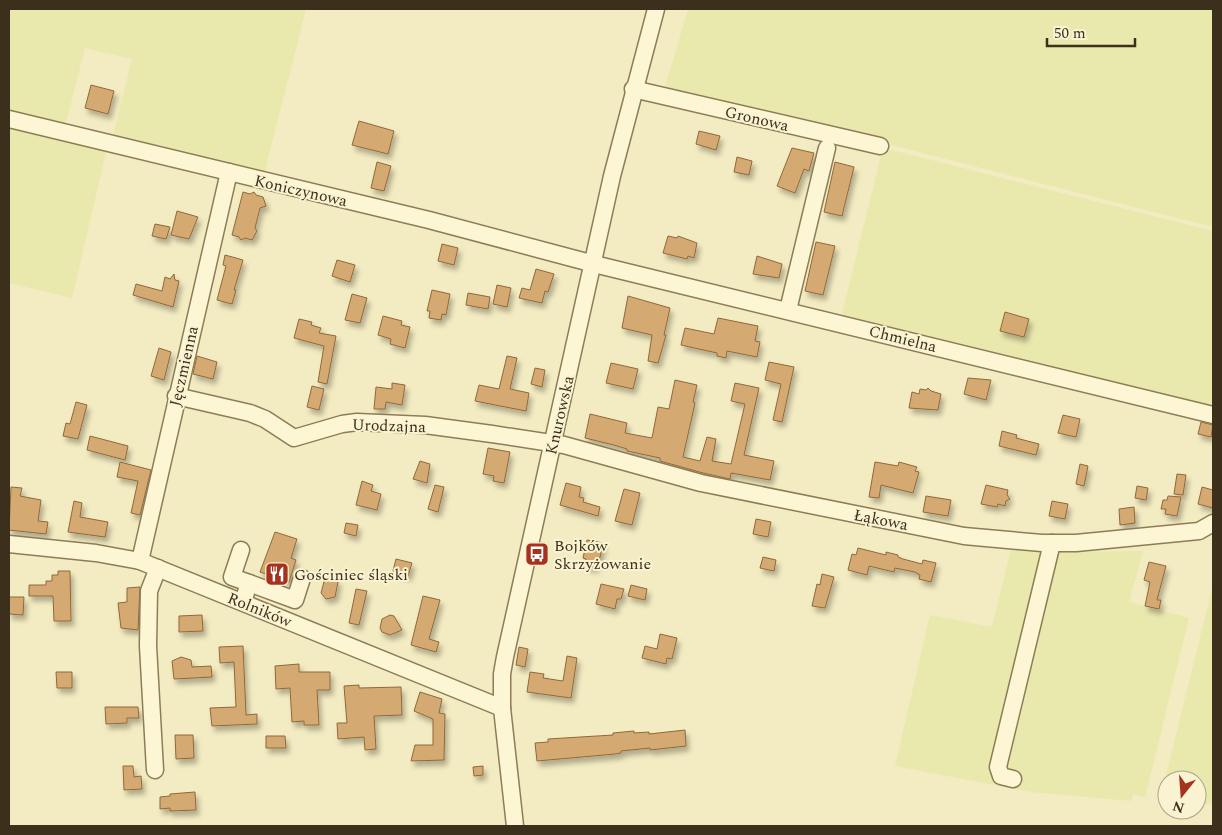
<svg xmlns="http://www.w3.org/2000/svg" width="1222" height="835" font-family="Spectral,serif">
	<defs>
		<filter id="shadow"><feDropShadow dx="3" dy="5" stdDeviation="2.5" flood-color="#0004"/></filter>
	</defs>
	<rect width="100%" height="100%" fill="#f3ebc1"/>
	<g fill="#e9e8ad">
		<polygon points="9,9 306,9 264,174 112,140 132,59 85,48 62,138 107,148 72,298 9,283"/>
		<polygon points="688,9 1213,9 1213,227 832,130 664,91"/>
		<polygon points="883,148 1213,231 1213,395 1210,408 841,317"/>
		<polygon points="1011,549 1086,552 1143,551 1129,602 1189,618 1145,797 1133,794 1132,801 1031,792 895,766 930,615 992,627"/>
		<polygon points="1213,585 1213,805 1197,803 1197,780 1167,780 1167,801 1160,800"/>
	</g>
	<g fill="#d5aa72" stroke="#906839" filter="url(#shadow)">
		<polygon points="91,85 114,91 108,114 85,108"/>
		<polygon points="359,121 394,131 388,154 352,145"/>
		<polygon points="699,131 720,136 716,150 696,144"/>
		<polygon points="792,148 814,153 809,171 804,169 795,193 777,186"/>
		<polygon points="737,157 752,161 749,175 734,172"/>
		<polygon points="377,162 391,166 384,191 371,188"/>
		<polygon points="835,162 854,167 842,216 824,212"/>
		<polygon points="243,192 250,194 254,192 256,195 263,197 266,206 260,208 255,228 257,231 252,240 245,238 241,240 239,237 232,235"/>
		<polygon points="177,211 198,217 189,239 171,235"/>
		<polygon points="155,224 170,227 166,239 152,236"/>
		<polygon points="668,236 677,238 678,236 697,243 694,258 688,256 687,259 663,253"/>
		<polygon points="816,242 835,246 823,295 805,291"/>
		<polygon points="442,244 458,248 454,265 438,261"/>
		<polygon points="225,255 243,260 234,290 236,290 232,304 217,300 226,266 223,265"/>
		<polygon points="757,256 782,264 779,278 753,274"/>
		<polygon points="337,260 355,265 350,282 332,276"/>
		<polygon points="536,269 554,274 548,292 545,291 542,303 519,298 522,288 530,290"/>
		<polygon points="174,274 175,280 179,281 173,307 133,295 136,284 162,291 165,277 170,279"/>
		<polygon points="497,285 511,288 507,307 493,304"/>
		<polygon points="432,290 450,294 446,315 442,314 441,320 429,318 430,311 427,311"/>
		<polygon points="468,293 490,297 488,309 466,305"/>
		<polygon points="352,294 367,298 360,323 345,320"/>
		<polygon points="628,296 670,308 664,335 666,335 658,363 648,361 652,335 622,328"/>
		<polygon points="1005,312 1029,319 1024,337 1000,331"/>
		<polygon points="383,316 402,321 401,325 410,327 405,348 390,344 391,339 378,335"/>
		<polygon points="718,318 758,326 755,341 760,342 757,357 727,351 726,358 717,356 717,353 681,345 685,328 714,334"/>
		<polygon points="299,319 312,322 311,325 321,328 319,333 336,336 327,384 318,382 324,346 294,338"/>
		<polygon points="159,348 171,352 164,380 151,376"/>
		<polygon points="197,356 217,362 213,379 193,374"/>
		<polygon points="507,356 517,358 510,389 529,393 526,411 475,401 479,385 499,389"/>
		<polygon points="769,362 794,367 782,422 773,420 781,384 765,380"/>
		<polygon points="611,363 638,369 633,389 606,383"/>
		<polygon points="535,368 545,370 542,387 531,384"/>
		<polygon points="968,378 991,380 986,400 964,394"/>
		<polygon points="675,380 697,385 693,402 695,403 683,457 700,461 707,437 716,439 712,461 731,464 745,404 731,401 735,383 759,388 744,455 774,461 770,480 731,473 730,479 703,473 660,461 660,458 627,451 627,449 614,445 585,438 590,414 627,423 625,433 652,438 658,407 669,409"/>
		<polygon points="392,383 405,385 402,405 386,402 385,409 374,409 376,387 392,389"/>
		<polygon points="312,386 324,389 319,410 307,407"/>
		<polygon points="928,388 931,391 941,394 938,410 909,408 912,392 919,394 920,389 926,390"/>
		<polygon points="76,402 87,405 78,439 63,436 66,423 70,424"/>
		<polygon points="1063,415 1080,419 1076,437 1058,433"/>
		<polygon points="1201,422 1213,425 1211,437 1198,434"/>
		<polygon points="1002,431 1017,435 1016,438 1039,444 1036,455 999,446"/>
		<polygon points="90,436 128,446 125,460 87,450"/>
		<polygon points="488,448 510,452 504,483 493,481 494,476 483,474"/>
		<polygon points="420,461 430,464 427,483 413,479"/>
		<polygon points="120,462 151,470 140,515 131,513 138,481 117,477"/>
		<polygon points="875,462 898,466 899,462 917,467 915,471 919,472 913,493 881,485 879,498 869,497"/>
		<polygon points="1080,464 1088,466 1084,486 1076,484"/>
		<polygon points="1177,474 1186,475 1183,495 1174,494"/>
		<polygon points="362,481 373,485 371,491 381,494 377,510 356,505"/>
		<polygon points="566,483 581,487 579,497 584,498 583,502 600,507 598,516 560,505"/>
		<polygon points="435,485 444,487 438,512 428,509"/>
		<polygon points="986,485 1008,490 1007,495 1010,499 1006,501 1005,506 998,504 997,507 981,504"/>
		<polygon points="1137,486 1148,488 1146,500 1135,498"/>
		<polygon points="11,487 22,488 20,496 41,500 38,521 48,522 46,534 9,530"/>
		<polygon points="1202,487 1213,490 1213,508 1198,504"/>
		<polygon points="624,489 640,493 632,525 615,521"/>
		<polygon points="926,496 951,500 948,516 923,512"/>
		<polygon points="1168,496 1181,497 1177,516 1165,514 1166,509 1161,509 1163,500 1167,500"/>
		<polygon points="74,501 82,503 80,517 108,522 105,537 68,532"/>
		<polygon points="1052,501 1068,504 1065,519 1049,516"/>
		<polygon points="1134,507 1135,523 1120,525 1119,509"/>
		<polygon points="756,519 771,522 768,537 753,534"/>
		<polygon points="346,523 358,525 356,536 344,533"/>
		<polygon points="275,532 297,539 291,558 296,560 289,582 260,572"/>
		<polygon points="587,540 603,543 599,562 596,561 595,568 584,565 586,559 583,558"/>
		<polygon points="858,548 886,555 886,552 898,555 898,557 903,559 922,564 923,560 936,563 931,582 919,579 920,575 915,572 895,568 894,572 869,566 867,575 848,570 852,554 856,555"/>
		<polygon points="763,557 776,560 774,571 760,568"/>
		<polygon points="396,559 412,563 408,576 393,571"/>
		<polygon points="1149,562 1166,566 1157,600 1161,600 1159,609 1145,606 1150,582 1144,580"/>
		<polygon points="58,571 70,571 71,621 54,621 53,596 29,596 29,585 46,585 46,581 52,581 52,575 58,575"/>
		<polygon points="822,574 834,577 825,608 812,606 817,584 820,585"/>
		<polygon points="332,576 338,582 335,597 326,599 321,593 325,578"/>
		<polygon points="601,584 624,589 621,599 617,599 615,609 596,604"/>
		<polygon points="631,585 647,589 645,600 628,596"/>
		<polygon points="140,587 138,630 121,628 118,603 127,602 127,588"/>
		<polygon points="356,589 367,591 359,625 349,623"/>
		<polygon points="423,596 440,600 429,639 439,642 436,652 411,645"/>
		<polygon points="9,597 24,597 23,615 9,614"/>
		<polygon points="202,615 203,631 179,632 179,616"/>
		<polygon points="390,615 394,616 402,630 390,635 382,632 380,628 382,619"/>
		<polygon points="660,634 677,638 672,659 667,658 666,664 642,658 645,646 657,649"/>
		<polygon points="243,646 246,715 257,714 257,724 212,726 210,708 236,707 234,662 220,663 219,647"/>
		<polygon points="519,647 528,649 525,667 516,665"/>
		<polygon points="567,656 577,658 571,698 527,692 530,672 544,674 543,678 563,681"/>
		<polygon points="181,657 191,660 192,667 211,666 212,677 174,679 172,661"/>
		<polygon points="299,664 299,672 330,672 330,690 317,690 319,725 304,725 304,721 292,722 290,688 276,689 275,666"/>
		<polygon points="56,672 72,672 72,688 57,688"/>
		<polygon points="359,685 359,688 401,687 402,715 374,716 376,749 365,750 364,737 338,739 337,723 347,723 344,686"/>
		<polygon points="420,692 442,699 439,713 445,714 444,760 411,761 415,745 433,745 433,719 414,711"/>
		<polygon points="105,707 138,707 139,718 127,718 127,723 106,724"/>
		<polygon points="685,730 686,746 650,750 650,748 621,751 621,753 615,754 537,761 535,743 548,742 548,739 613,735 613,733 634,731 634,733 649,732 649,734"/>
		<polygon points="175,735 193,735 194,758 176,759"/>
		<polygon points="266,736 285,736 286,748 266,748"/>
		<polygon points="123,766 133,766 134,777 141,776 142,789 124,790"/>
		<polygon points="483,766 483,775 474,776 473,767"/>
		<polygon points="195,792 196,810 170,811 170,808 160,809 160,797 170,796 170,794"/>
	</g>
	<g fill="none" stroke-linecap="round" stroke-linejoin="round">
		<g stroke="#8e7c56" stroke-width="19">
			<g id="minor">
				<polyline points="633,89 880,146"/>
				<polyline points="9,119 429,220 598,265 1213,415"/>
				<polyline points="788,310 827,148"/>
				<polyline points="176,396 250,413 265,419 294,438 342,424 357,422 425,425 492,434 564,445 701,483 964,536 1042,543 1076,543 1199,531 1213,523"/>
				<polyline points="9,544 96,553 140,561 502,708"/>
				<polyline points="241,550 232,577 249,583"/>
				<polyline points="140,561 229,172"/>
				<polyline points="243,602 249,583 295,600 302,578"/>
				<polyline points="155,770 148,646 149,591 158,568"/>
				<polyline points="1013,779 1001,776 998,767 1052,543"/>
				<polyline points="515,826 502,708 502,674 505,657 612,176 656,9"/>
			</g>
		</g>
		<use href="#minor" stroke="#fcf6d5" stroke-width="16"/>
	</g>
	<defs>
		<g id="bus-square" transform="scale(1.25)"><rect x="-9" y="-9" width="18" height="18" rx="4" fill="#a4321f" stroke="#f9f3d1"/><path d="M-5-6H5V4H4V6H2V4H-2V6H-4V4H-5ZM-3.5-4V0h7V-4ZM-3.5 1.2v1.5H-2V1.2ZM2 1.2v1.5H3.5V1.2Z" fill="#fff"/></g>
		<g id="restaurant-square" transform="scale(1.25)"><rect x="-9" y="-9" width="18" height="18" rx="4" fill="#a4321f" stroke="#f9f3d1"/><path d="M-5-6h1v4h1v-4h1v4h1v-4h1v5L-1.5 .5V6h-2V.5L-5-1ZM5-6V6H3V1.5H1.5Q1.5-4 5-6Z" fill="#fff"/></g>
	</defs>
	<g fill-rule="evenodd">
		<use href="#bus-square" x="537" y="554"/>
		<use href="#restaurant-square" x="277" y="574"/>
	</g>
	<g text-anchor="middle" stroke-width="4" stroke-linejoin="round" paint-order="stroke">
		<g font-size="16" fill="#3c301c" stroke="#f9f3d1">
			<text transform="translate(757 118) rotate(13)" y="6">Gronowa</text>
			<text transform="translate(301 190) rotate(13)" y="6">Koniczynowa</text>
			<text transform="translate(903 338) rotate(14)" y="6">Chmielna</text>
			<text transform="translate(183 366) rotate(-77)" y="6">Jęczmienna</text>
			<text transform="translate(559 415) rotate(-77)" y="6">Knurowska</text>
			<text transform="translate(389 425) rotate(2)" y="6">Urodzajna</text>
			<text transform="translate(881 519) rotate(11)" y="6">Łąkowa</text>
			<text transform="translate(260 609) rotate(22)" y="6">Rolników</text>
		</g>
		<g font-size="16" fill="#3c301c" stroke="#f9f3d1" text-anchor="start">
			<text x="554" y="551">Bojków<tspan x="554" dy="18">Skrzyżowanie</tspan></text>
			<text x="294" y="580">Gościniec śląski</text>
		</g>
	</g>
	<rect width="1222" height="835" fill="none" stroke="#3c301c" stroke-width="20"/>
	<g transform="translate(1182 795) rotate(197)"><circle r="24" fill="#f9f3d1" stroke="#ada589"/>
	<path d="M0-4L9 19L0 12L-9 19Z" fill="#a4321f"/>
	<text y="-8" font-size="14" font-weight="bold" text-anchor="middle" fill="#3c301c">N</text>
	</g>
	<path d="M1047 38v8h88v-8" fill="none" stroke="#3c301c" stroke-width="2.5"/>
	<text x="1054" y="38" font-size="15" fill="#3c301c" stroke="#f9f3d1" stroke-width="4" paint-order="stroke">50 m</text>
</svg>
